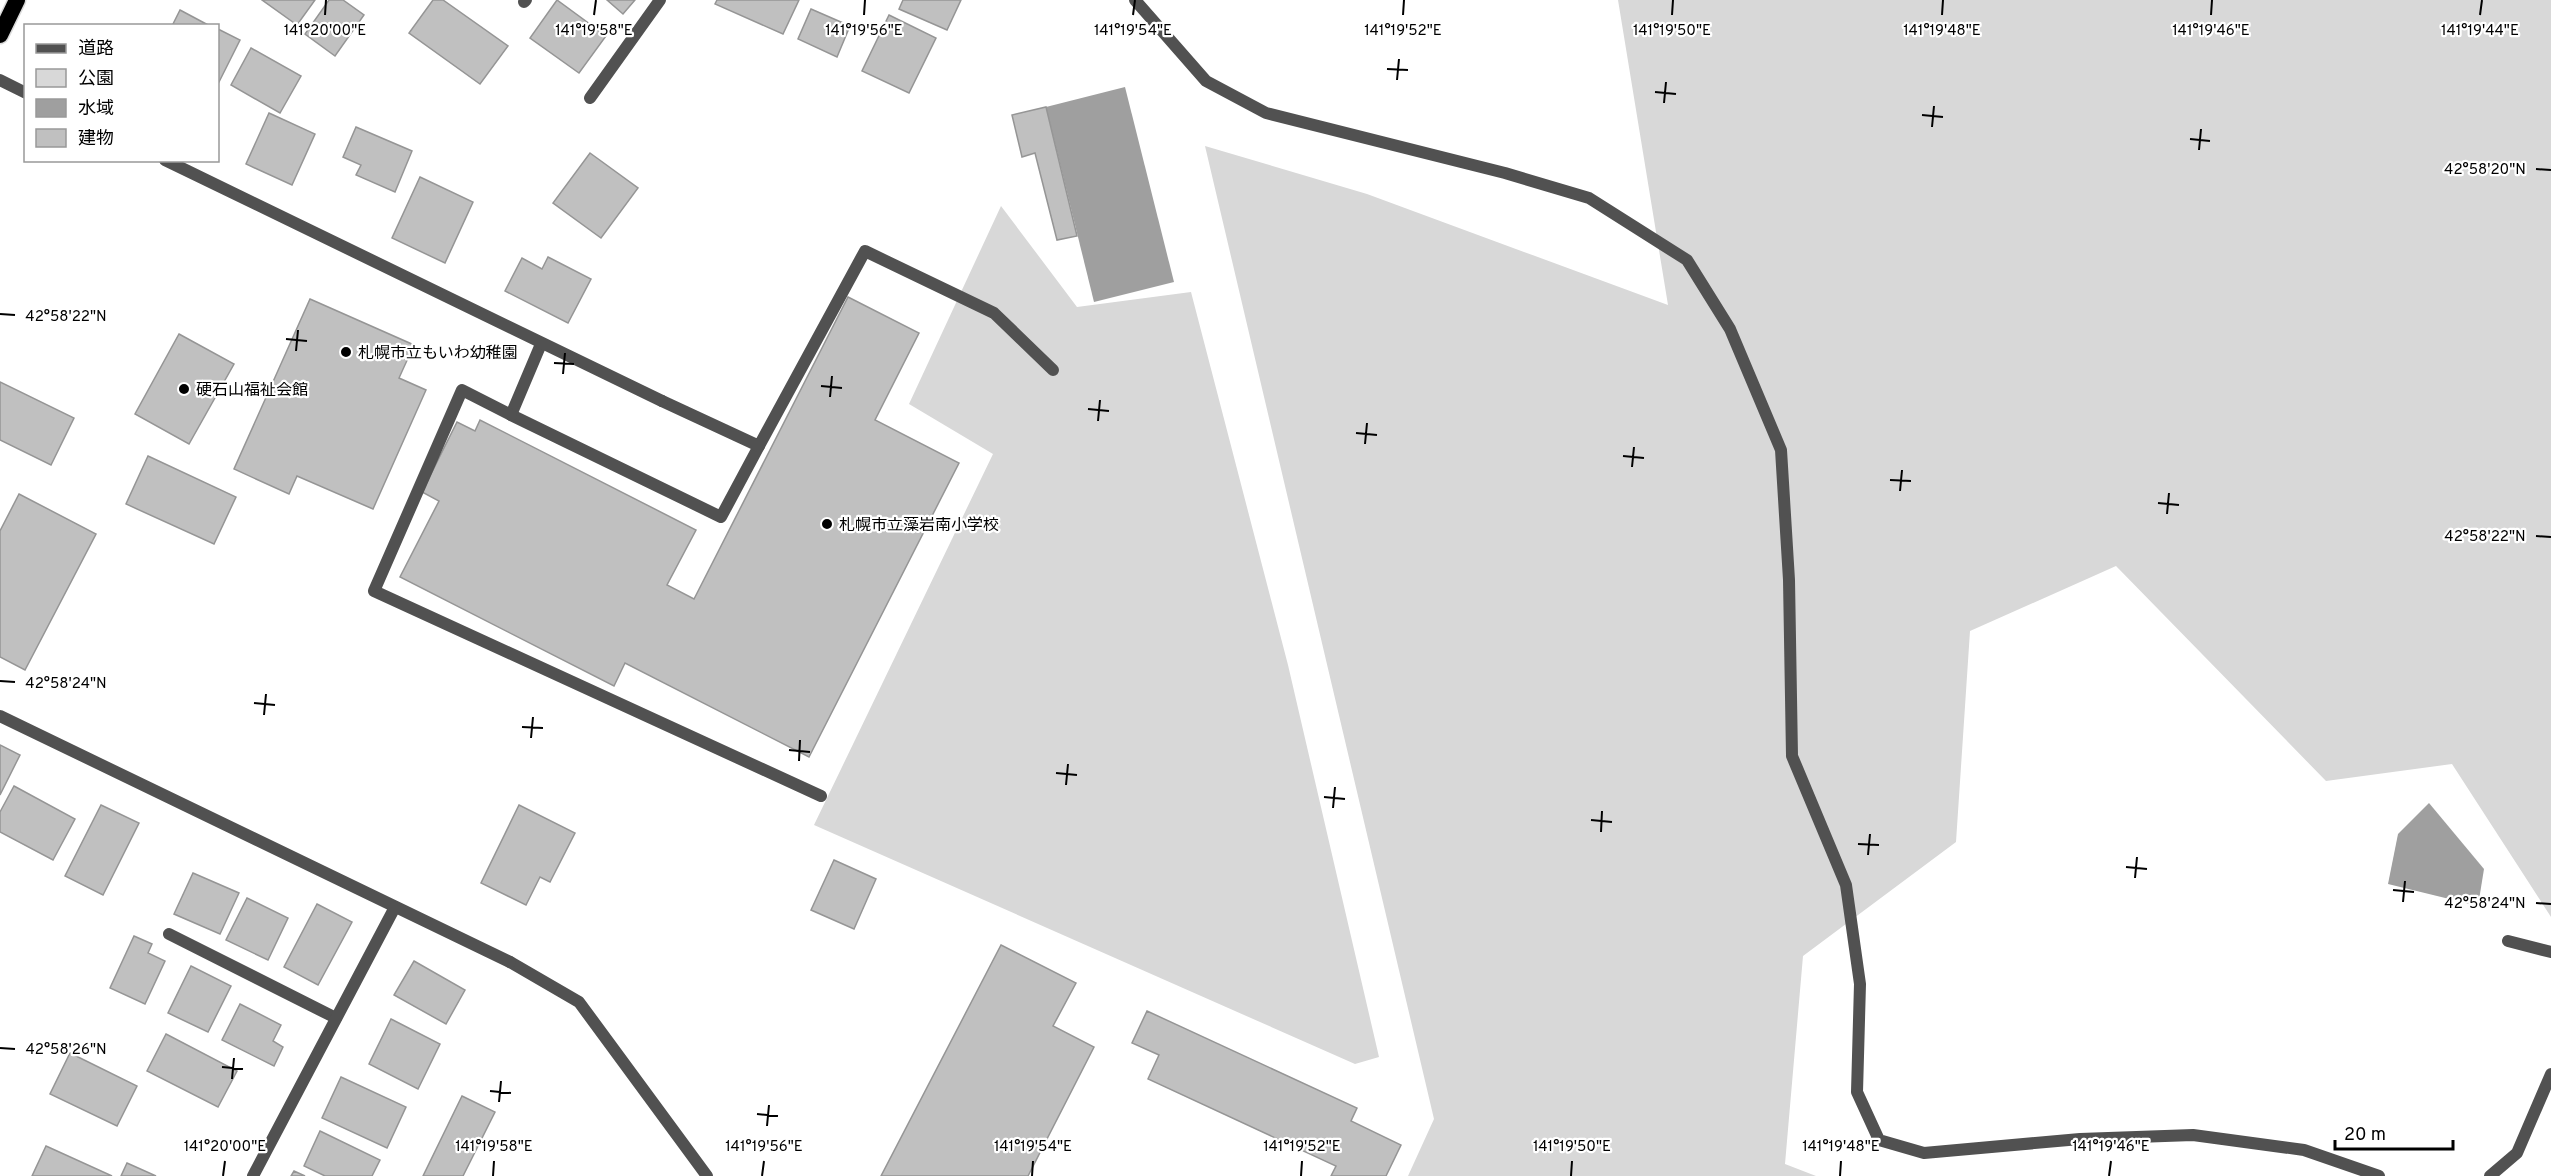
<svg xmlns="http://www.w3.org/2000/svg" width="2551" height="1176" font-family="Overpass,'Noto Sans JP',sans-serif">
	<rect width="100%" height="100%" fill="#fff"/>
	<g fill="#d8d8d8">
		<polygon points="1618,0 2551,0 2551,917 2452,764 2326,781 2116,566 1970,631 1956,842 1803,956 1785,1164 1816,1176 1408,1176 1434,1119 1205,146 1367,194 1668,305"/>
		<polygon points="1001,206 1077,307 1191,292 1288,665 1379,1057 1355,1064 814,825 993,454 909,404"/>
	</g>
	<g fill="#9f9f9f">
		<polygon points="1125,87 1174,282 1094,302 1046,107"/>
		<polygon points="2429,803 2484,869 2478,906 2388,884 2398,834"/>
	</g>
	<g fill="#c0c0c0" stroke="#959595" stroke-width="1.5">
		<polygon points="262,0 315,0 297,25"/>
		<polygon points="329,0 343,0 364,15 335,56 305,34"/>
		<polygon points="433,0 443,0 508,46 480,84 409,33"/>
		<polygon points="557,0 606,36 579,73 530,38"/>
		<polygon points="607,0 635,0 623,14"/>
		<polygon points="717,0 799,0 783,34 715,4"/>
		<polygon points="903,0 961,0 947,30 899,9"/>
		<polygon points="811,9 850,26 837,57 798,39"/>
		<polygon points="180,10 210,26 172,26"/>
		<polygon points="889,15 936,38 909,93 862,71"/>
		<polygon points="218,29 240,40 218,84"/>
		<polygon points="251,48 301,76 280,113 231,85"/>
		<polygon points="1046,107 1077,236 1057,240 1035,153 1022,157 1012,115"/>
		<polygon points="269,113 315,134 292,185 246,164"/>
		<polygon points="356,127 412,151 395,192 356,175 361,165 343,157"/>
		<polygon points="590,153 638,188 601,238 553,203"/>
		<polygon points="420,177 473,202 445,263 392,238"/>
		<polygon points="548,257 591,279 568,323 505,291 522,258 542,269"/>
		<polygon points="848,297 919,333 875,420 959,463 809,757 625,663 614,686 400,577 439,501 422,492 457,422 475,431 480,420 696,530 667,585 694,599"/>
		<polygon points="310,299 414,345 399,378 426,390 373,509 297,476 289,494 234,469"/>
		<polygon points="179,334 234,364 189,444 135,414"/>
		<polygon points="0,382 74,418 51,465 0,440"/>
		<polygon points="148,456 236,497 214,544 126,504"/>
		<polygon points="19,494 96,534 25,670 0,657 0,531"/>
		<polygon points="0,745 20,755 0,795"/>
		<polygon points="14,786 75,819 53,860 0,832 0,812"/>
		<polygon points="101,805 139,823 103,895 65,876"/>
		<polygon points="519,805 575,833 550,882 540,877 526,905 481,883"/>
		<polygon points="834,860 876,879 854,929 811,910"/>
		<polygon points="193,873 239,893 220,934 174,914"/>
		<polygon points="247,898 288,918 268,960 226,940"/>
		<polygon points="317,904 352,922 318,985 284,967"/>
		<polygon points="134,936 152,944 148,953 165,961 145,1004 110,988"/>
		<polygon points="1001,945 1076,983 1053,1026 1094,1047 1028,1176 881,1176"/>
		<polygon points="414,961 465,990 446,1024 394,995"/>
		<polygon points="191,966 231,986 208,1032 168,1013"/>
		<polygon points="240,1004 281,1025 273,1041 283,1047 274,1066 222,1040"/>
		<polygon points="1147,1011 1357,1108 1351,1121 1401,1145 1386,1176 1331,1176 1336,1166 1148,1079 1159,1055 1132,1043"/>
		<polygon points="391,1019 440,1044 418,1089 369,1064"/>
		<polygon points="166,1034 237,1071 218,1107 147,1071"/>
		<polygon points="70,1053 137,1086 117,1126 50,1094"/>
		<polygon points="341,1077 406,1107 387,1148 322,1118"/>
		<polygon points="462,1096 495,1112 463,1176 423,1176"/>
		<polygon points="320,1131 380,1160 372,1176 325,1176 304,1166"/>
		<polygon points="46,1146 112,1176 32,1176"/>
		<polygon points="127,1163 156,1176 121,1176"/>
		<polygon points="294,1171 305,1176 291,1176"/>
	</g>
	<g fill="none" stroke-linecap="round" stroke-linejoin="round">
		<g stroke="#dbdbdb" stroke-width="19">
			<polyline id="trunk" points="0,35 17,0"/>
		</g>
		<g stroke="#515151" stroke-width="12">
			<polyline points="1135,0 1206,81 1266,113 1505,173 1589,198 1687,260 1730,329 1781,450 1789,580 1792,756 1846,885 1860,984 1857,1092 1879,1140 1924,1153 2080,1139 2193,1135 2304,1150 2379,1176"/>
			<polyline points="541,344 511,415 721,517 759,446"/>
			<polyline points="662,401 759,446 865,251 994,313 1053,370"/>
			<polyline points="511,415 462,390 374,591 821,796"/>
			<polyline points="2508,941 2551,952"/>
			<polyline points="510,962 579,1002 707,1176"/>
			<polyline points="2490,1176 2517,1153 2551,1074"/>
		</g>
		<g stroke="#515151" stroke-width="12">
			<polyline points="524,2 526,0"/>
			<polyline points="0,80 26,93"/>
			<polyline points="590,98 660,0"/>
			<polyline points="165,160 662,401"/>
			<polyline points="0,716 510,962"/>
			<polyline points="169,934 336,1018"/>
			<polyline points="253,1176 395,907"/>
		</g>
		<use href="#trunk" stroke="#000" stroke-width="16"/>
	</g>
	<path fill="none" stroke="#000" stroke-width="2" d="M325,15L326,0M594,15L596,0M864,15L865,0M1133,15L1135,0M1403,15L1404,0M1672,15L1673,0M1942,15L1943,0M2211,15L2212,0M2480,15L2482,0M1387,69L1408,70M1397,80L1399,59M1655,92L1676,94M1664,103L1666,82M1922,115L1943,117M1932,127L1934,106M2190,139L2210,141M2199,150L2201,129M2536,169L2551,170M0,314L15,315M286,339L307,341M296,351L298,330M554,363L574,364M563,374L565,353M821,386L842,388M830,397L832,376M1088,409L1109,411M1098,421L1100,400M1356,433L1377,435M1365,444L1367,423M1623,456L1644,458M1632,467L1634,447M1890,480L1911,481M1900,491L1902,470M2158,503L2179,505M2167,514L2169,493M2536,536L2551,537M0,681L15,682M254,703L275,705M264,715L266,694M522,727L543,728M531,738L533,717M789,750L810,752M799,761L800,740M1056,773L1077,775M1066,785L1068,764M1324,797L1345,799M1333,808L1335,787M1591,820L1612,822M1601,832L1602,811M1858,844L1879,845M1868,855L1870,834M2126,867L2147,869M2135,878L2137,857M2393,890L2414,892M2403,902L2405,881M2536,903L2551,904M0,1048L15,1049M222,1067L243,1069M232,1079L234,1058M490,1091L511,1093M499,1102L501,1081M757,1114L778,1116M767,1126L769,1105M223,1176L225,1161M493,1176L494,1161M762,1176L764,1161M1032,1176L1033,1161M1301,1176L1302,1161M1571,1176L1572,1161M1840,1176L1841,1161M2109,1176L2111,1161"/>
	<g fill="#000" stroke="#fff" stroke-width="2">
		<circle cx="346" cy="352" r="6"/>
		<circle cx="184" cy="389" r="6"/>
		<circle cx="827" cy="524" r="6"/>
	</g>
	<g text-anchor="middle" stroke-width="4.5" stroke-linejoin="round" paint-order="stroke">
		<g font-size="16" fill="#000" stroke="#fff" text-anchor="start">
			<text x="358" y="358">札幌市立もいわ幼稚園</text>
			<text x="196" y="395">硬石山福祉会館</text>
			<text x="839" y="530">札幌市立藻岩南小学校</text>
		</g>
	</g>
	<g font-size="15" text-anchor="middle" fill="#000" stroke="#fff" stroke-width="4.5" stroke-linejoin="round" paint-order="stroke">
		<text x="325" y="35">141°20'00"E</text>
		<text x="594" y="35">141°19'58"E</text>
		<text x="864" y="35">141°19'56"E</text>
		<text x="1133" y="35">141°19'54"E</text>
		<text x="1403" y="35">141°19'52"E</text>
		<text x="1672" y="35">141°19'50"E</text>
		<text x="1942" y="35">141°19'48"E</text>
		<text x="2211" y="35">141°19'46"E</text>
		<text x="2480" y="35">141°19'44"E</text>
		<text x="2485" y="174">42°58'20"N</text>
		<text x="66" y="321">42°58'22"N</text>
		<text x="2485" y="541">42°58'22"N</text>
		<text x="66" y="688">42°58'24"N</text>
		<text x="2485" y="908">42°58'24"N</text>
		<text x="66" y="1054">42°58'26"N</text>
		<text x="225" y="1151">141°20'00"E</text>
		<text x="494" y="1151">141°19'58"E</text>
		<text x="764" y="1151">141°19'56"E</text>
		<text x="1033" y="1151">141°19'54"E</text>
		<text x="1302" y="1151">141°19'52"E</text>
		<text x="1572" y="1151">141°19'50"E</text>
		<text x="1841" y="1151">141°19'48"E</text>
		<text x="2111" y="1151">141°19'46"E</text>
	</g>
	<rect x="24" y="24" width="195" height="138" fill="#ffffff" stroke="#999999" stroke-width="1.5"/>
	<rect x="36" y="44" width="30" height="9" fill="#515151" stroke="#999999" stroke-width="1.5"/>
	<text x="78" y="54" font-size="18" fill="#000000">道路</text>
	<rect x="36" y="69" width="30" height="18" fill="#d8d8d8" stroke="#999999" stroke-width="1.5"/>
	<text x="78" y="84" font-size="18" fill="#000000">公園</text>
	<rect x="36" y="99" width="30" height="18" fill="#9f9f9f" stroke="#999999" stroke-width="1.5"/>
	<text x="78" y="114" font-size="18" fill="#000000">水域</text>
	<rect x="36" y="129" width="30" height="18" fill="#c0c0c0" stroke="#999999" stroke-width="1.5"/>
	<text x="78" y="144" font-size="18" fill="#000000">建物</text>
	<path d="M2335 1140v9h118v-9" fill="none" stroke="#000000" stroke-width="3"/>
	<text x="2344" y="1140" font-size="18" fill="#000000" stroke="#ffffff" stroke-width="4.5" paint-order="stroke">20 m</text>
</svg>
